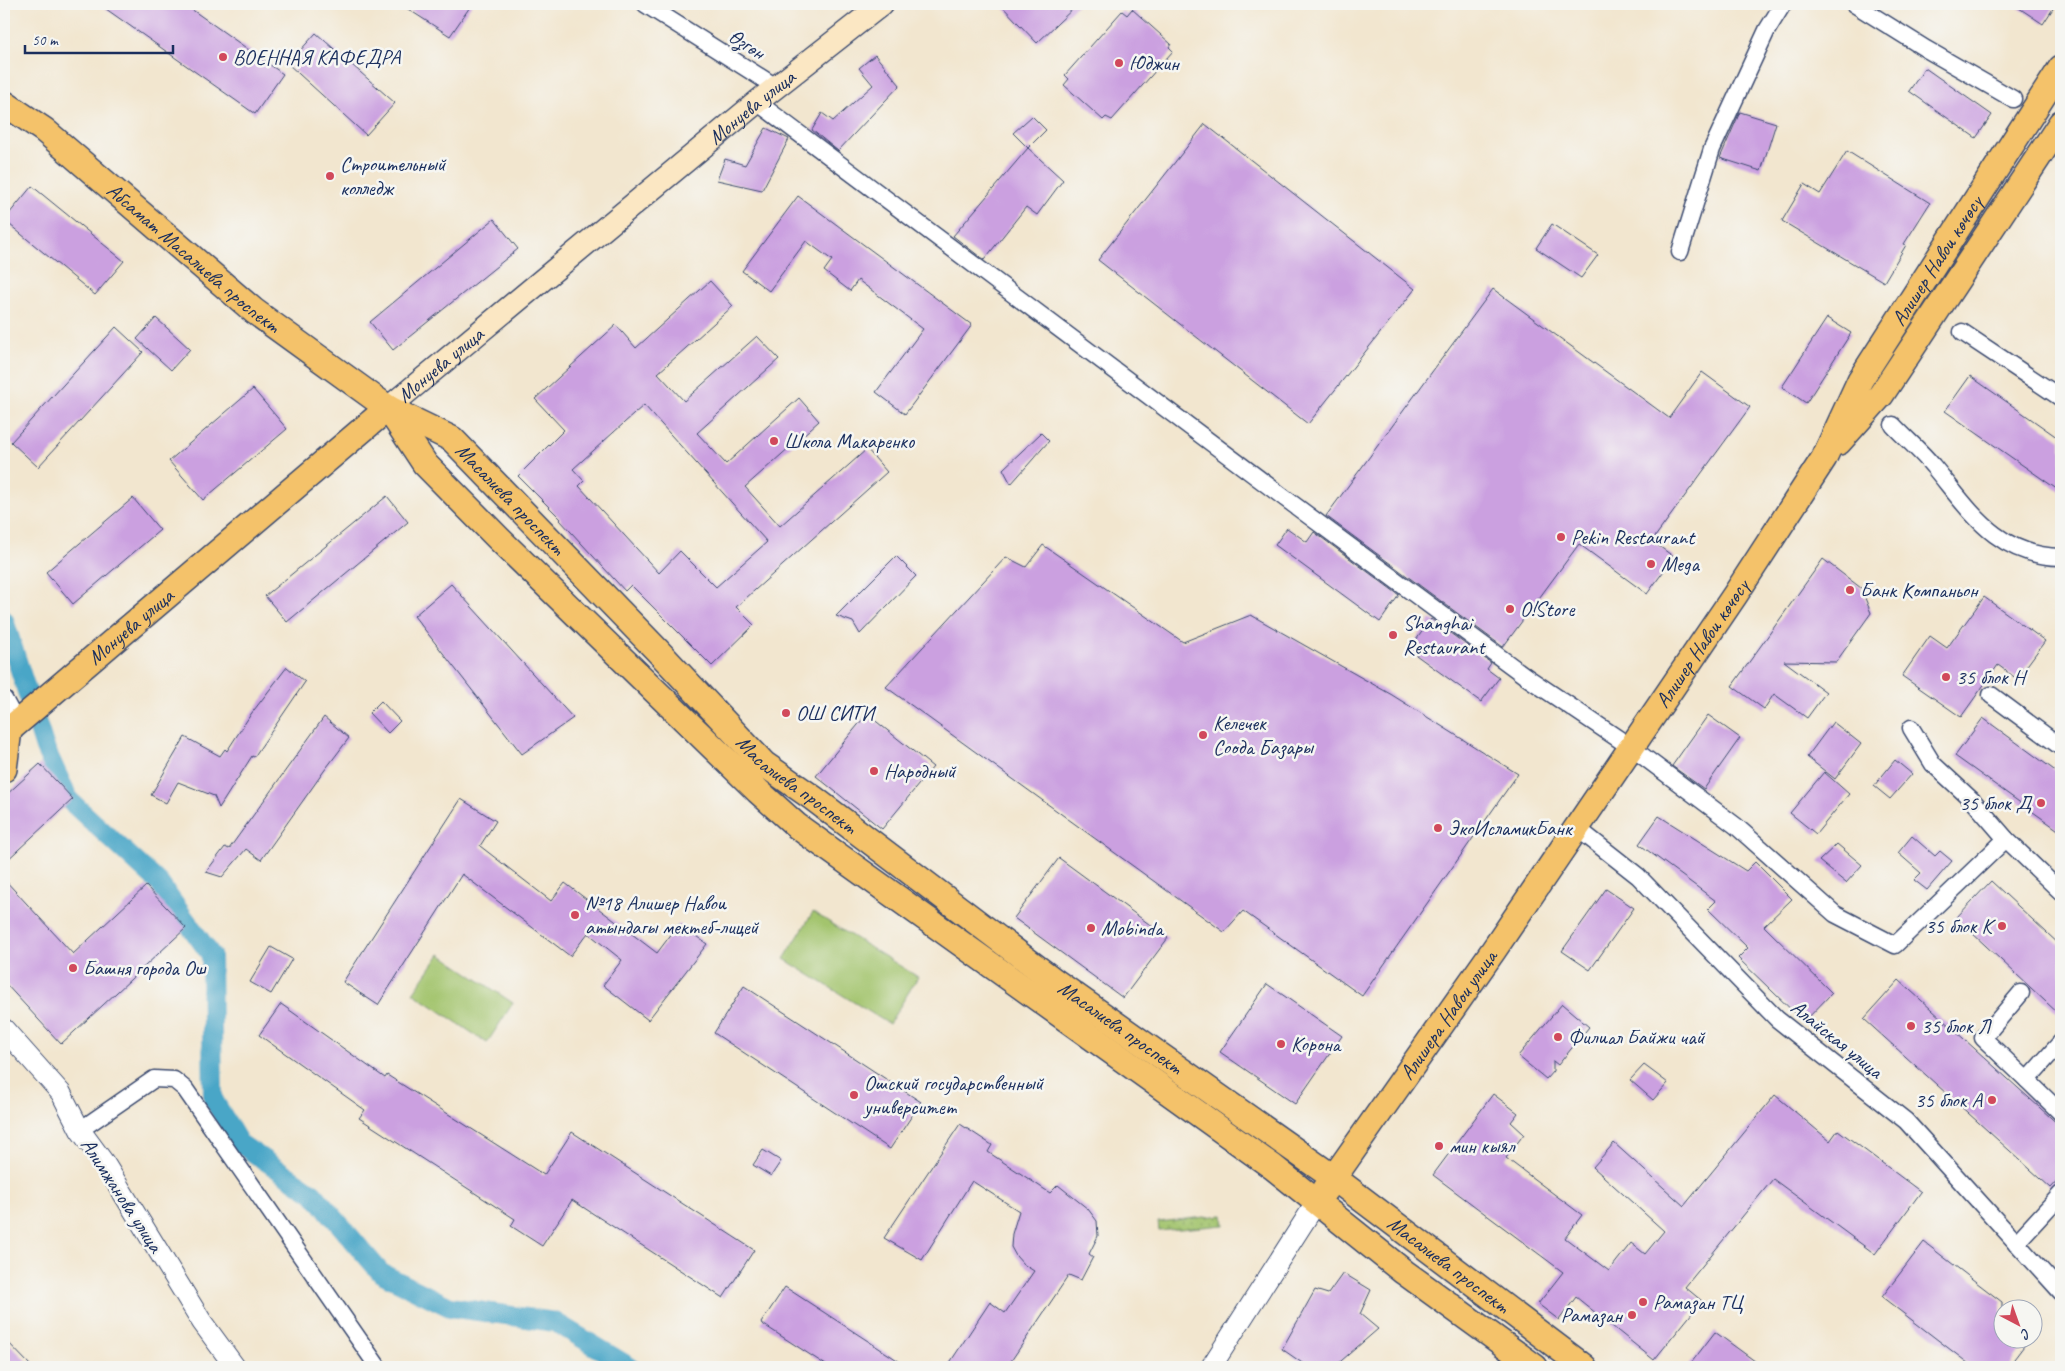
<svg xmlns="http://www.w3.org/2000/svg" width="2065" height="1371" font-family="Caveat,sans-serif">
	<defs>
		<pattern id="grass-dots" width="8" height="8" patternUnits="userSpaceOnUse" patternTransform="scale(1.25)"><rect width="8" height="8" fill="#a3c46d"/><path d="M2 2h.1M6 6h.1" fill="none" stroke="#84a05d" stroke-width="1.8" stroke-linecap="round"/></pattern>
	</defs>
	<rect width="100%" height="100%" fill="#f6f6f2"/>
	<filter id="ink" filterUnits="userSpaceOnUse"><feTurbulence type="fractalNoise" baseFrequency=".02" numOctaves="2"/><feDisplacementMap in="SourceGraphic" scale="10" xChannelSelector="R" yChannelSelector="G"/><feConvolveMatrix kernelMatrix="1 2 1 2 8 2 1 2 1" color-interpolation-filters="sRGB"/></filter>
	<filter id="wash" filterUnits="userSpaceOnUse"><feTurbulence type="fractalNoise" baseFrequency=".0096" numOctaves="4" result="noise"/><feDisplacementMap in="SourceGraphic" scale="20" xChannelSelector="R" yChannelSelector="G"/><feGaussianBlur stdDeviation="1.12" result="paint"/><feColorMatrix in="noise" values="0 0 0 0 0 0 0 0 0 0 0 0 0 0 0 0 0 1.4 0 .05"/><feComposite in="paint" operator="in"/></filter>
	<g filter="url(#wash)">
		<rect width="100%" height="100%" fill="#f2e6cf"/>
		<polygon fill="url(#grass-dots)" stroke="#5f7a66" points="1223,1215 1224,1225 1159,1231 1158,1222"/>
		<g fill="#a3c46d" stroke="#5f7a66">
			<polygon points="813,912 918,977 889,1024 784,959"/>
			<polygon points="440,954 513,1003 487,1043 413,993"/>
		</g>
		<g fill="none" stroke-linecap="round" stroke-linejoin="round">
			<polyline stroke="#48a6c7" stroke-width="20" points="4,620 45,748 69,800 159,883 211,955 213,1099 239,1143 313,1193 381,1273 450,1307 555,1322 630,1367"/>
		</g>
		<g id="blocks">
			<g fill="#cba0e0" fill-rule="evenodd">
				<polygon points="99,4 184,4 283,74 255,114"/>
				<polygon points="400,4 472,4 450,36"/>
				<polygon points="1000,4 1078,4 1037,43"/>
				<polygon points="2013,4 2056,4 2043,24"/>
				<polygon points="1132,9 1171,44 1169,47 1173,51 1112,120 1106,117 1103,120 1064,85 1069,79 1065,75 1122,11 1127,15"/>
				<polygon points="316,33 395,103 366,135 288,64"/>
				<polygon points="875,55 900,85 838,151 812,130 822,113 833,121 873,85 859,68"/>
				<polygon points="1925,68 1992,115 1976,138 1909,91"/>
				<polygon points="1740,112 1776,123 1761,171 1720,158"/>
				<polygon points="1032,116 1046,130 1028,148 1013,133"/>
				<polygon points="1205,124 1415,289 1308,424 1098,260"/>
				<polygon points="766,128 789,139 762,190 717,180 725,159 745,165"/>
				<polygon points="1028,148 1063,180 1037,215 1026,207 984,260 953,236"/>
				<polygon points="1847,151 1930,203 1904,244 1906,245 1884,282 1782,221 1804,184 1820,194"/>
				<polygon points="32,186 124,261 95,295 4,220"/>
				<polygon points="798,196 972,325 905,414 876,392 923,329 858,280 850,291 824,271 832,260 806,241 769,291 742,271"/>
				<polygon points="494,219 518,249 393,350 370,322"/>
				<polygon points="1552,224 1598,255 1581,278 1536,248"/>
				<path d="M710,281L733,306L658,373L684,401L757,336L779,359L697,433L726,464L799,398L819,421L745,487L780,526L867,449L887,472L736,607L754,625L712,666L631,585L625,591L560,520L561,519L518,476L564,430L535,399L616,325L636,348ZM644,405L767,542L716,587L680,551L659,573L579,486L584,481L573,469Z"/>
				<polygon points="1493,289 1669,418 1702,372 1750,407 1652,541 1674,557 1647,594 1579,544 1503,647 1326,516"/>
				<polygon points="156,318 190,349 171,370 137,339"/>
				<polygon points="1827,318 1851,333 1806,403 1782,387"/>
				<polygon points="116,327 143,352 38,467 11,442"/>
				<polygon points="1970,376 2061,440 2061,492 1945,411"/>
				<polygon points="253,389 287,429 203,500 169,461"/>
				<polygon points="1041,433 1049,441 1011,484 1003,469"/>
				<polygon points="387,496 408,522 287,622 265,596"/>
				<polygon points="133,498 160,530 73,604 46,572"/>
				<polygon points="1287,528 1307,542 1314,532 1399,595 1380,622 1275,545"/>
				<polygon points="1043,545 1183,642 1251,615 1392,695 1518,774 1362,996 1243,911 1224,932 886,687 1006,557 1026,567"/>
				<polygon points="896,556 916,576 860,634 853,622 836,616"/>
				<polygon points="1823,559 1861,588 1871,613 1836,662 1784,661 1826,692 1807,718 1774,694 1764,709 1732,686"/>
				<polygon points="451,584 573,718 522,754 414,616"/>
				<polygon points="1984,597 2045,641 2017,679 1998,665 1961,717 1902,676 1930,636 1947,648"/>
				<polygon points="1431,619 1491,663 1487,669 1499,678 1481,702 1409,650"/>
				<polygon points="287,667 305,682 254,757 252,756 219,808 214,796 178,782 166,803 151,795 185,737 220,756 225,749 227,751 251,714"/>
				<polygon points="381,701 400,721 388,733 369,713"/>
				<polygon points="867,714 933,767 882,829 816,776"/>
				<polygon points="1708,715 1740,738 1704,789 1672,766"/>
				<polygon points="324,717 349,738 324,771 261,860 246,849 222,877 206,872 225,847 229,849"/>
				<polygon points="1983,718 2061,775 2061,832 1955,756"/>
				<polygon points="1833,722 1861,744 1835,779 1807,757"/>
				<polygon points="1895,760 1912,774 1890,799 1874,786"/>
				<polygon points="40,764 73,799 4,863 4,797"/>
				<polygon points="1824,772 1849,794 1816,834 1790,813"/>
				<polygon points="461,799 496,821 480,846 551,901 565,883 657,953 679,924 707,944 648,1020 603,985 622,960 588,933 570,956 462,874 378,1005 343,982"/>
				<polygon points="1659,816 1746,871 1755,862 1792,899 1764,926 1832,993 1804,1022 1738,958 1748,948 1708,909 1716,901 1639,844"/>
				<polygon points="1912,836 1935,856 1940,851 1952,861 1927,890 1914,880 1921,873 1898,853"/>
				<polygon points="1837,844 1862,865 1846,883 1819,861"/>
				<polygon points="1059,858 1168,938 1123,998 1014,918"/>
				<polygon points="4,879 73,954 146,886 186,928 61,1044 4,982"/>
				<polygon points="1991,881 2061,946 2061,1016 1956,918"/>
				<polygon points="1606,889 1634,908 1590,970 1562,951"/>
				<polygon points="271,947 292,959 271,994 250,982"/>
				<polygon points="1899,980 2061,1127 2061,1177 2051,1188 1864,1019"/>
				<polygon points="1267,984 1342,1036 1295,1104 1220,1052"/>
				<polygon points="744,986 921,1102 890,1149 714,1033"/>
				<polygon points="281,1004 385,1078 387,1075 544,1175 572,1132 754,1250 723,1298 572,1200 542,1246 511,1226 515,1219 359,1118 365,1110 259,1035"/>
				<polygon points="1562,1004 1589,1027 1558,1065 1553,1061 1553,1071 1546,1079 1518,1056"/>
				<polygon points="1644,1065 1668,1083 1653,1100 1630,1080"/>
				<polygon points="1493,1094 1518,1113 1511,1122 1524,1134 1506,1158 1582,1215 1565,1238 1609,1271 1631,1243 1645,1254 1664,1231 1593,1167 1614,1143 1684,1206 1775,1095 1830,1141 1838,1130 1921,1192 1875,1254 1773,1179 1685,1287 1702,1301 1654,1360 1576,1297 1559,1320 1538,1304 1563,1272 1433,1175"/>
				<polygon points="960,1124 992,1145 988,1152 1050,1193 1058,1185 1088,1209 1097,1221 1098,1236 1089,1254 1093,1257 1081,1280 1069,1275 1007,1367 947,1367 990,1302 1005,1313 1034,1271 1023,1264 1016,1256 1011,1247 1012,1234 1019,1211 972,1181 922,1260 884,1238"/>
				<polygon points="763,1150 781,1161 771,1176 753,1165"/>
				<polygon points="1924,1242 2002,1302 2002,1338 2030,1338 2008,1367 1973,1367 1882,1297"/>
				<polygon points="1343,1273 1371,1290 1360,1314 1378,1329 1334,1367 1308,1367 1282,1349 1315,1290 1328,1294"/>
				<polygon points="785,1287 908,1367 829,1367 761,1323"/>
				<polygon points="1715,1332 1763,1367 1688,1367"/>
				<polygon points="4,1338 32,1367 4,1367"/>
			</g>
		</g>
	</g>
	<g filter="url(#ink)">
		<use href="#blocks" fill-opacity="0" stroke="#3b4a6f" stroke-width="1"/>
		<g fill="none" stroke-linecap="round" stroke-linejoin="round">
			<g stroke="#3b4a6f" stroke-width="19">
				<g id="minor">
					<polyline points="645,4 776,87"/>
					<polyline points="1854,4 1926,49 2013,99"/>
					<polyline points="757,102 1282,496 1528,678 1632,748 1736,826 1835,914 1895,945 2006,839"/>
					<polyline points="1680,252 1712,149 1767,30 1783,4"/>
					<polyline points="1962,332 2061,398"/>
					<path d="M1893,425C1906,439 1921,451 1933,466C1970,510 1996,556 2061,557"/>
					<polyline points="1991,695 2061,747"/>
					<polyline points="4,699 17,723"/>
					<polyline points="1911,728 1933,764 1974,802 2006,839 2061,892"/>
					<polyline points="1577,828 1638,876 1777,1019 1906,1121 2061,1292"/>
					<polyline points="2021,993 1983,1038 2027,1080"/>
					<polyline points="2061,1042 2027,1080 2061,1113"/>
					<polyline points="80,1130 154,1079 174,1080 185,1089 378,1367"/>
					<polyline points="2016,1243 2061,1194"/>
				</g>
			</g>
			<g stroke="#3b4a6f" stroke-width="22">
				<g id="tertiary">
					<polyline points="4,1029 61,1093 80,1130 105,1164 202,1322 235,1367"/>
					<polyline points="1211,1367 1316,1203"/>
				</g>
			</g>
			<g stroke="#3b4a6f" stroke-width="25">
				<g id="secondary">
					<path id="s1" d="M388,408L757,102L882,4"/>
				</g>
			</g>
			<g stroke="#3b4a6f" stroke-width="28">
				<g id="primary">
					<path id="s2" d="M4,103L44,130L254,311L388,408L452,439L657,650L764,764L813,798L1053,980L1334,1178L1584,1367"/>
					<polyline points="388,408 425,464 499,539 758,791 797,826 1273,1167 1404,1272 1535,1367"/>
					<polyline points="1839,442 1881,395 2061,123"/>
					<path id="s3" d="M4,734L388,408"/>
					<polyline points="4,769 9,730"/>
					<path id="s4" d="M1325,1190L1493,951L1735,595L1824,458L1860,380L2061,68"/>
				</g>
			</g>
			<use href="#minor" stroke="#fff" stroke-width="16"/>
			<use href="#tertiary" stroke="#fff" stroke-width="20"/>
			<use href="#secondary" stroke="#fbe7c3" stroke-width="22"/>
			<use href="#primary" stroke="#f4c26a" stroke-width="25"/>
		</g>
	</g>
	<g fill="#d1495b" stroke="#f6f6f2" stroke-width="2">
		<circle cx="223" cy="57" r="5"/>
		<circle cx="1119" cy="63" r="5"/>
		<circle cx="330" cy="176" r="5"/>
		<circle cx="774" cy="441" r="5"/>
		<circle cx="1561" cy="537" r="5"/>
		<circle cx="1651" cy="564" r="5"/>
		<circle cx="1850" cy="590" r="5"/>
		<circle cx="1510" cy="609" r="5"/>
		<circle cx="1393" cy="635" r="5"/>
		<circle cx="1946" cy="677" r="5"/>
		<circle cx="786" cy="713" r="5"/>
		<circle cx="1203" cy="735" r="5"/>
		<circle cx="874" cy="771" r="5"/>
		<circle cx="2041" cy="803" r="5"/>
		<circle cx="1438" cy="828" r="5"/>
		<circle cx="575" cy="915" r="5"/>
		<circle cx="2002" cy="926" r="5"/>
		<circle cx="1091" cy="928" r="5"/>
		<circle cx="73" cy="968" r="5"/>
		<circle cx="1911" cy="1026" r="5"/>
		<circle cx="1558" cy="1037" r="5"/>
		<circle cx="1281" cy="1044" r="5"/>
		<circle cx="854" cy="1095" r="5"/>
		<circle cx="1992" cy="1100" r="5"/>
		<circle cx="1439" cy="1146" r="5"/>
		<circle cx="1643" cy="1302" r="5"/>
		<circle cx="1632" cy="1315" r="5"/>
	</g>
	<g text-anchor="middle" stroke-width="5" stroke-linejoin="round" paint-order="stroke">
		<g font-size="21" fill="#1b2f5e" stroke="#f6f6f2">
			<text transform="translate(747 44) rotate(33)" y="7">Өзгөн</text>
			<text dy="7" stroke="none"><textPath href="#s1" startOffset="472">Монуева улица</textPath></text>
			<text dy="7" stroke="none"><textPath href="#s2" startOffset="245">Абсамат Масалиева проспект</textPath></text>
			<text dy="7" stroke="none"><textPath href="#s4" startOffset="1114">Алишер Навои көчөсү</textPath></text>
			<text dy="7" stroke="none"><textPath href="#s1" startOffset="68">Монуева улица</textPath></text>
			<text dy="7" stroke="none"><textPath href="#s2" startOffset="646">Масалиева проспект</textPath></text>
			<text dy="7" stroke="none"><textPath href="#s3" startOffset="166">Монуева улица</textPath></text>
			<text dy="7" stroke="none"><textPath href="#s4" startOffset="664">Алишер Навои көчөсү</textPath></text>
			<text dy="7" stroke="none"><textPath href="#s2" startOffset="1051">Масалиева проспект</textPath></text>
			<text dy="7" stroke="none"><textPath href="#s4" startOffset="214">Алишера Навои улица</textPath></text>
			<text dy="7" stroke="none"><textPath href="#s2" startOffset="1456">Масалиева проспект</textPath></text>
			<text transform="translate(1837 1039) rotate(39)" y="7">Алайская улица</text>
			<text transform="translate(122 1195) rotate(57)" y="7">Алимжанова улица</text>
			<text dy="7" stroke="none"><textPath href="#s2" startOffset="1861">Масалиева проспект</textPath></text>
		</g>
		<g font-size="21" fill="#1b2f5e" stroke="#f6f6f2" text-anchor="start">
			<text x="233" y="64">ВОЕННАЯ КАФЕДРА</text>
			<text x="1129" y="70">Юджин</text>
			<text x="340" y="171">Строительный<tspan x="340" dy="24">колледж</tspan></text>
			<text x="784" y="448">Школа Макаренко</text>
			<text x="1571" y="544">Pekin Restaurant</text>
			<text x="1661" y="571">Mega</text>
			<text x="1860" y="597">Банк Компаньон</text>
			<text x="1520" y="616">O!Store</text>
			<text x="1403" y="630">Shanghai<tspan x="1403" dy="24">Restaurant</tspan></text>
			<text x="1956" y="684">35 блок Н</text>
			<text x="796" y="720">ОШ СИТИ</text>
			<text x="1213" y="730">Келечек<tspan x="1213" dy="24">Соода Базары</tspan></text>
			<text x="884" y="778">Народный</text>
			<text x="2031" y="810" text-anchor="end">35 блок Д</text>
			<text x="1448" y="835">ЭкоИсламикБанк</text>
			<text x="585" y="910">№18 Алишер Навои<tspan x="585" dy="24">атындагы мектеб-лицей</tspan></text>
			<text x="1992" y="933" text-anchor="end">35 блок К</text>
			<text x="1101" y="935">Mobinda</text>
			<text x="83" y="975">Башня города Ош</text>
			<text x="1921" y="1033">35 блок Л</text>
			<text x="1568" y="1044">Филиал Байжи чай</text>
			<text x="1291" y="1051">Корона</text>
			<text x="864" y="1090">Ошский государственный<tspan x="864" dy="24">университет</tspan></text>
			<text x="1982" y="1107" text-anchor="end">35 блок А</text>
			<text x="1449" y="1153">мин кыял</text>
			<text x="1653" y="1309">Рамазан ТЦ</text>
			<text x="1622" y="1322" text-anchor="end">Рамазан</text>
		</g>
	</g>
	<rect width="2065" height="1371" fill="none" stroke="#f6f6f2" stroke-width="20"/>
	<g transform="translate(2018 1324) rotate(139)"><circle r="24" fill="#f6f6f2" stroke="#9ea6b7"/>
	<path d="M0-4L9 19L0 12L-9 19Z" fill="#d1495b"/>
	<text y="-8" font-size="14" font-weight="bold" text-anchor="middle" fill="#1b2f5e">С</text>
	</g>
	<path d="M25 45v8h148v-8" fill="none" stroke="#1b2f5e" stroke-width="2.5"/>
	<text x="32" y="45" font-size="15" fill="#1b2f5e" stroke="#f6f6f2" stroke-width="4" paint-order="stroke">50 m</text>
</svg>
